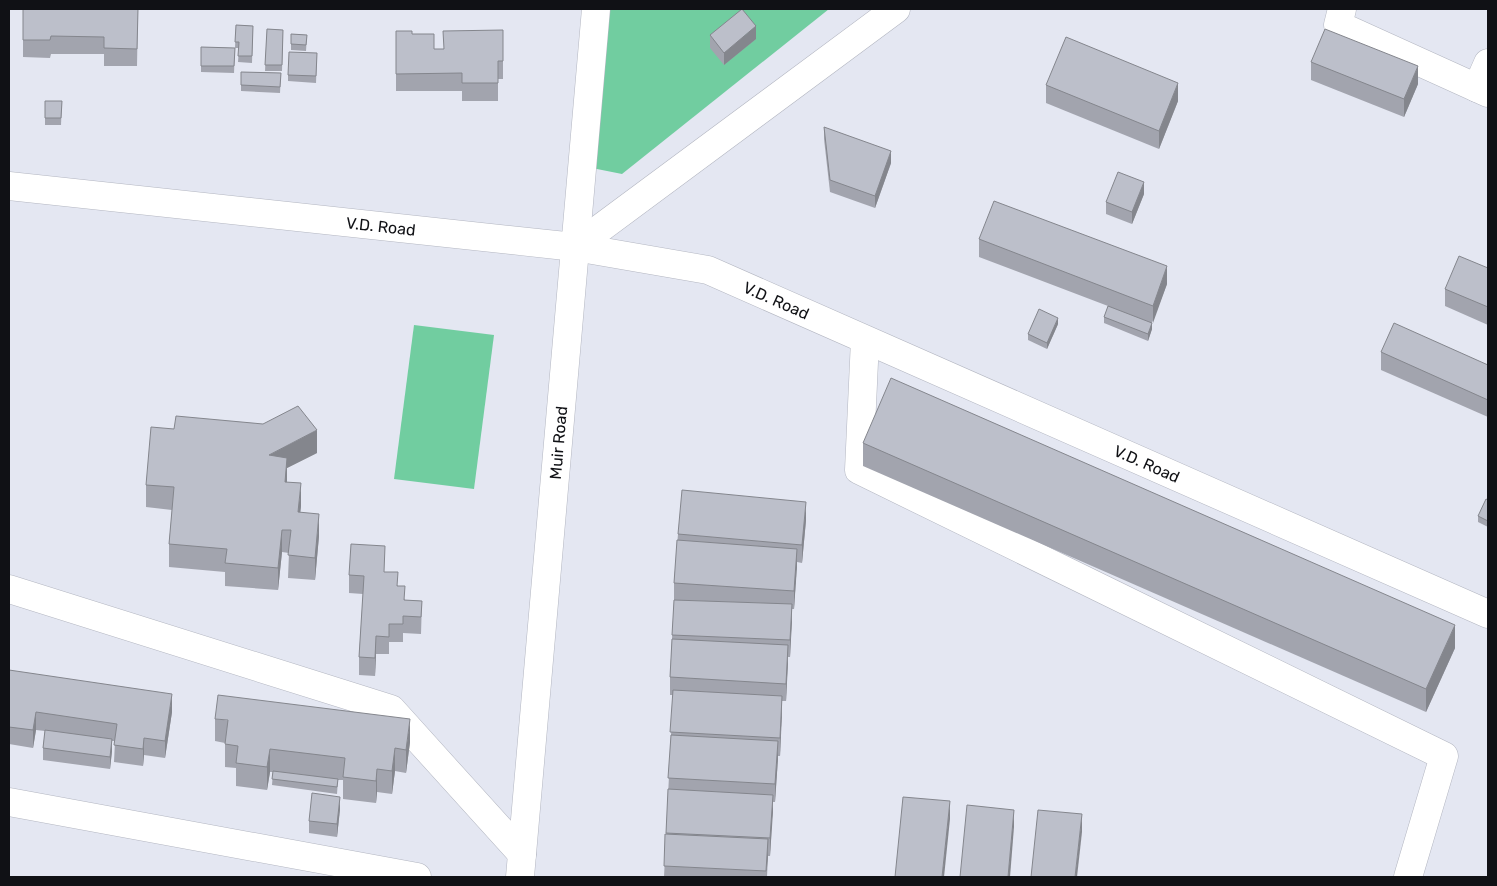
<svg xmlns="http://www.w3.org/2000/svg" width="1497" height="886" font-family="Rubik,sans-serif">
	<rect width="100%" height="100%" fill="#e4e7f2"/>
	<g fill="#71cda0">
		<polygon points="608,9 829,9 622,174 592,168"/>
		<polygon points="414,325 494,335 474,489 394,479"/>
	</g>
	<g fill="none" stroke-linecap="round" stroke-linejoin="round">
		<g stroke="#b3b6c1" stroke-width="29">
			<g id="minor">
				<polyline points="1342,9 1338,25 1488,93"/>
				<polyline points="1477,88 1488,63"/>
				<path id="s1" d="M9,186L575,247L708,270L1488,614"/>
				<polyline points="575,247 896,9"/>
				<polyline points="865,340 859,470 1444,756 1408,877"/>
				<polyline points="9,589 391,709 522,854"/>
				<polyline points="9,802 417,877"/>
			</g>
		</g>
		<g stroke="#b3b6c1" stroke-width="29">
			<g id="major">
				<path id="s2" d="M520,877L596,9"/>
			</g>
		</g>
		<use href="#minor" stroke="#fff" stroke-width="28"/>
		<use href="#major" stroke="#fff" stroke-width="28"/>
	</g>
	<g fill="#a2a4ae">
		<polygon points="23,9 138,9 137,66 104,66 104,54 51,54 50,58 23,57"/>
		<polygon points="236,25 253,26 252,63 238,62 239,48 235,48"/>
		<polygon points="267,29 283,30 282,71 265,71"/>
		<polygon points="503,30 503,79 498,79 498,101 462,101 462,91 396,91 396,31 412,34 434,49 443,49"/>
		<polygon points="291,34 307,35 306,51 291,50"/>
		<polygon points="710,35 756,39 724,65 710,48"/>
		<polygon points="201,47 235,48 234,73 201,72"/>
		<polygon points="317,53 316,83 288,81 288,75"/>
		<polygon points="1311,62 1418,84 1404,117 1311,80"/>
		<polygon points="241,72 281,73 280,93 241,91"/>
		<polygon points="1046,85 1178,101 1159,149 1046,103"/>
		<polygon points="45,101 62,101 61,125 45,125"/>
		<polygon points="824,127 891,163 875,208 830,192 824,139"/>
		<polygon points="1488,135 1488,151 1487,150 1487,138"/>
		<polygon points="1144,194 1132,224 1106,214 1106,202"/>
		<polygon points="979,239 1167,284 1152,323 1152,329 1148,341 1104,323 1104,317 1108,306 979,257"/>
		<polygon points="1488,268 1488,325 1445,306 1445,289"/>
		<polygon points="1058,324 1047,349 1028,340 1028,334"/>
		<polygon points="1381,352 1488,365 1488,417 1381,370"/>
		<polygon points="863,443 1455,648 1426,712 863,466"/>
		<polygon points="317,453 287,468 287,482 301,506 300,512 319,536 315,580 288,578 289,553 282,552 278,590 225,586 225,572 169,567 169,544 172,510 146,507 146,485"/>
		<polygon points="1488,500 1488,527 1478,522 1478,516"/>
		<polygon points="806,520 802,563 797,562 794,609 792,609 790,657 788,657 786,701 782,701 780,756 778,756 775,802 773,802 770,856 768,856 767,877 664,877 673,695 670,695 670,677 674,601 674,583 678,534"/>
		<polygon points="385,572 398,586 405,600 422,601 421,634 403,633 403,642 389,642 389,654 376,654 375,676 359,675 359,657 363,594 349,593 349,575"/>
		<polygon points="9,670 172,712 165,758 144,755 143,766 114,762 115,741 112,741 112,751 110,769 43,760 43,748 45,731 36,730 33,748 9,744"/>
		<polygon points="215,719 410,742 406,773 395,771 392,794 377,792 376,803 343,799 343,780 338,780 337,794 272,785 273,772 270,772 267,790 236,786 236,768 225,767 225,743 215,741"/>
		<polygon points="340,809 337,837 309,833 309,821"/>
	</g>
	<g fill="#84868d">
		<polygon points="756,26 756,39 724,65 724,53"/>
		<polygon points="1418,66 1418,84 1404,117 1404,99"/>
		<polygon points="1178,83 1178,101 1159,149 1159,131"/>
		<polygon points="891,151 891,163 875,208 875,196"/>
		<polygon points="1144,182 1144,194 1132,224 1132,212"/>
		<polygon points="1167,266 1167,284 1153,323 1153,306"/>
		<polygon points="1058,318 1058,324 1047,349 1047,343"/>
		<polygon points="1152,323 1152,329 1148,341 1148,334"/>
		<polygon points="317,430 317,453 287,468 287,480 285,505 269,455"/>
		<polygon points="301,483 301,506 298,535 298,512"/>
		<polygon points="806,502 806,520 802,563 802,545"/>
		<polygon points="319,514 319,536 315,580 315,558"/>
		<polygon points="282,530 282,552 278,590 278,568"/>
		<polygon points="797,549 797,567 794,609 794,591"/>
		<polygon points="792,604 792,622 790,657 790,640"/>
		<polygon points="1455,625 1455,648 1426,712 1426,689"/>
		<polygon points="376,636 376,654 375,676 375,658"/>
		<polygon points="788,645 788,663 786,701 786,684"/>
		<polygon points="172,694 172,712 165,758 165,741"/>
		<polygon points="782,696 782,714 780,756 780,738"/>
		<polygon points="36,712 36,730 33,748 33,730"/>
		<polygon points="410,719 410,742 406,773 406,750"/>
		<polygon points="144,738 144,755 143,766 143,749"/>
		<polygon points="112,739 112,751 110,769 110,757"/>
		<polygon points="778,741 778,759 775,802 775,784"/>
		<polygon points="395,748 395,771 392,794 392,771"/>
		<polygon points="270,749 270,772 267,790 267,767"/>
		<polygon points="377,769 377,792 376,803 376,781"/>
		<polygon points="773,795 773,812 770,856 770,838"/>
		<polygon points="340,797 340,809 337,837 337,824"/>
		<polygon points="950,801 950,819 944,877 942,877"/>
		<polygon points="1014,810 1014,827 1010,877 1008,877"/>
		<polygon points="1082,814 1082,832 1077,877 1075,877"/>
		<polygon points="768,839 768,857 766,877"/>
	</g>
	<g fill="#bcbfca" stroke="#84868d">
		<polygon points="23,9 138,9 137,49 104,48 104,37 51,36 50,40 23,40"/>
		<polygon points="742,9 756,26 724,53 710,35"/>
		<polygon points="236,25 253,26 252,56 238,56 239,42 235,42"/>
		<polygon points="267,29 283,30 282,65 265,65"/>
		<polygon points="1325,29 1418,66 1404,99 1311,62"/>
		<polygon points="503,30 503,61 498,61 498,83 462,83 462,73 396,74 396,31 412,31 412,34 434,34 434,49 444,49 443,31"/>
		<polygon points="291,34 307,35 306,45 291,44"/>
		<polygon points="1066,37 1178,83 1159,131 1046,85"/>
		<polygon points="201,47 235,48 234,66 201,66"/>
		<polygon points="289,52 317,53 316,76 288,75"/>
		<polygon points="241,72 281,73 280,87 241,85"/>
		<polygon points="45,101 62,101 61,118 45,118"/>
		<polygon points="824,127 891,151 875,196 830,180"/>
		<polygon points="1118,172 1144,182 1132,212 1106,202"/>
		<polygon points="994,201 1167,266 1153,306 979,239"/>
		<polygon points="1459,256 1488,268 1488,307 1445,289"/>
		<polygon points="1108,306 1152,323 1148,334 1104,317"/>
		<polygon points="1039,309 1058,318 1047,343 1028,334"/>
		<polygon points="1394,323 1488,365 1488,400 1381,352"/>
		<polygon points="891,378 1455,625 1426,689 863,443"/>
		<polygon points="298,406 317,430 269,455 287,458 285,482 301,483 298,512 319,514 315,558 288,555 291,530 282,530 278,568 225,563 227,549 169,544 174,487 146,485 151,427 174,429 176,416 263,424"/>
		<polygon points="682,490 806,502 802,545 678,534"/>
		<polygon points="1486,499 1488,500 1488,521 1478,516"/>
		<polygon points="677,540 797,549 794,591 674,583"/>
		<polygon points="351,544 385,546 384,572 398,572 397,586 405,586 404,600 422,601 421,617 403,616 403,624 389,624 389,637 376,636 375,658 359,657 364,576 349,575"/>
		<polygon points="674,600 792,604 790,640 672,635"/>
		<polygon points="672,639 788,645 786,684 670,677"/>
		<polygon points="9,670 172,694 165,741 144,738 143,749 114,745 117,724 36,712 33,730 9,727"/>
		<polygon points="673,690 782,696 780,738 670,732"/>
		<polygon points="218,695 410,719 406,750 395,748 392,771 377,769 376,781 343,777 345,758 270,749 267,767 236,763 238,746 225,744 228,720 215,719"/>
		<polygon points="45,730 112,739 110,757 43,748"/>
		<polygon points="671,735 778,741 775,784 668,778"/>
		<polygon points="273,771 338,779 337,787 272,779"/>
		<polygon points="668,789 773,795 770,838 666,833"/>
		<polygon points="312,793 340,797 337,824 309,821"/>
		<polygon points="903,797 950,801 942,877 895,877"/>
		<polygon points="967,805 1014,810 1008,877 960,877"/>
		<polygon points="1038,810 1082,814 1075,877 1031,877"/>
		<polygon points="665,834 768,839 766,871 664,866"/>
	</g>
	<g text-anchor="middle" stroke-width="5" stroke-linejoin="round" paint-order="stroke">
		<g font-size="16" fill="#101115" stroke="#f1f4fd">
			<text dy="6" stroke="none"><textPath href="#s1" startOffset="374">V.D. Road</textPath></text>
			<text dy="6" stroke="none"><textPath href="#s1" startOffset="779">V.D. Road</textPath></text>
			<text dy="6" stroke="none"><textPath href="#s2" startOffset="436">Muir Road</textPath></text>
			<text dy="6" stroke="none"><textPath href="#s1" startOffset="1184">V.D. Road</textPath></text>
		</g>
	</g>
	<rect width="1497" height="886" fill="none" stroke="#101115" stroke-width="20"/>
</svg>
